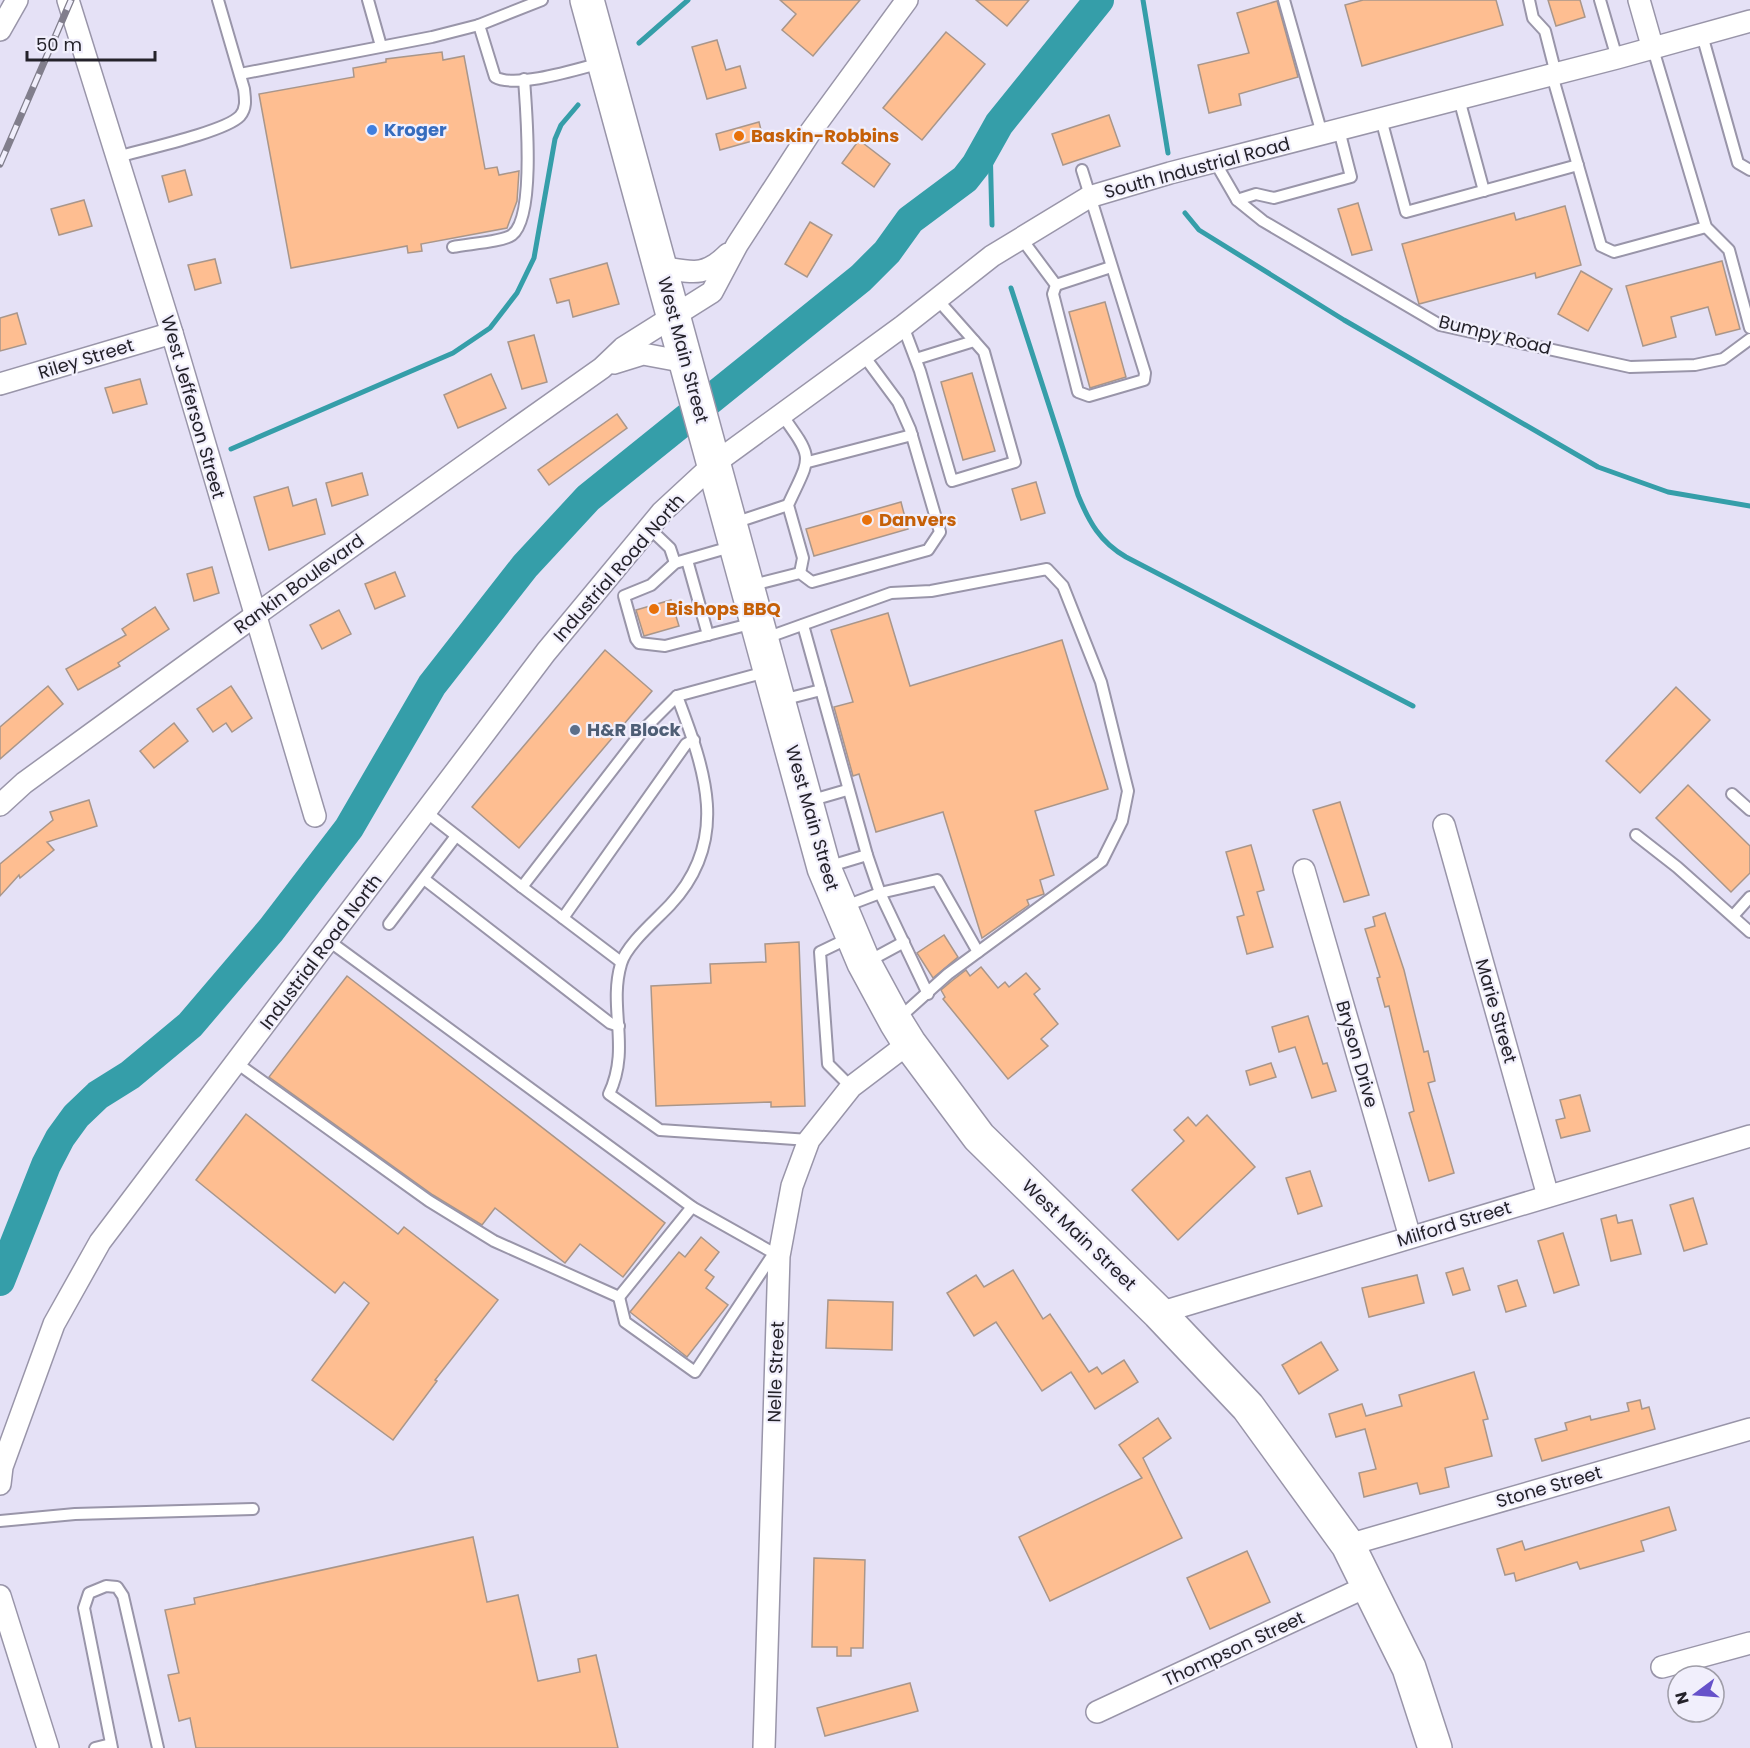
<svg xmlns="http://www.w3.org/2000/svg" width="1750" height="1748" font-family="Poppins,sans-serif">
	<rect width="100%" height="100%" fill="#e5e1f6"/>
	<g fill="none" stroke-linecap="round" stroke-linejoin="round">
		<g stroke="#359ea9" stroke-width="5">
			<polyline points="1143,0 1168,153"/>
			<polyline points="639,43 688,0"/>
			<polyline points="990,141 992,225"/>
			<polyline points="1185,213 1199,230 1344,320 1598,467 1668,492 1750,506"/>
			<path d="M1011,288L1078,495C1089,522 1100,542 1126,557L1413,706"/>
			<polyline points="231,449 453,353 490,328 517,293 534,258 555,139 561,125 578,105"/>
		</g>
		<polyline stroke="#359ea9" stroke-width="30" points="0,1281 46,1165 60,1138 76,1116 98,1095 130,1075 190,1025 271,930 349,828 432,685 525,566 588,498 861,278 887,252 910,220 965,179 976,165 999,124 1099,0"/>
	</g>
	<g fill="#febe91" stroke="#a9968a" stroke-width="1.5">
		<polygon points="780,0 860,0 813,56 782,30 796,14"/>
		<polygon points="976,0 1029,0 1007,26"/>
		<polygon points="1363,0 1496,0 1503,25 1362,66 1345,5"/>
		<polygon points="1548,0 1580,0 1585,17 1556,26"/>
		<polygon points="1277,1 1298,77 1239,94 1241,105 1209,113 1198,65 1249,53 1237,13"/>
		<polygon points="946,32 985,64 922,140 883,108"/>
		<polygon points="717,40 726,70 740,66 746,88 707,99 692,47"/>
		<polygon points="442,52 443,60 464,56 485,169 497,167 499,175 519,171 517,201 507,228 421,244 422,251 408,253 407,246 291,268 259,94 354,77 353,68 386,62 386,59"/>
		<polygon points="1109,115 1120,146 1063,165 1052,134"/>
		<polygon points="759,122 763,138 720,150 716,134"/>
		<polygon points="859,140 890,164 874,187 842,163"/>
		<polygon points="185,170 192,195 169,202 162,176"/>
		<polygon points="84,200 92,226 59,235 51,209"/>
		<polygon points="1358,203 1372,250 1352,255 1338,209"/>
		<polygon points="1565,206 1581,265 1536,278 1535,273 1419,304 1402,244 1514,213 1516,220"/>
		<polygon points="810,222 832,235 807,277 785,264"/>
		<polygon points="215,259 221,283 195,290 188,265"/>
		<polygon points="1722,261 1740,329 1716,335 1708,307 1671,317 1676,337 1643,346 1626,286"/>
		<polygon points="607,263 619,304 573,317 569,300 557,303 550,279"/>
		<polygon points="1581,271 1612,289 1588,331 1558,314"/>
		<polygon points="1105,302 1126,377 1090,388 1069,312"/>
		<polygon points="17,313 26,344 0,351 0,318"/>
		<polygon points="534,335 547,382 522,389 508,342"/>
		<polygon points="972,373 995,451 963,460 941,382"/>
		<polygon points="491,374 506,408 458,428 444,395"/>
		<polygon points="140,379 147,404 113,413 105,388"/>
		<polygon points="617,414 627,428 549,485 538,470"/>
		<polygon points="362,473 368,495 332,506 326,483"/>
		<polygon points="1036,482 1045,513 1021,520 1012,489"/>
		<polygon points="288,487 293,506 316,499 325,534 269,550 254,497"/>
		<polygon points="901,502 908,529 814,556 806,529"/>
		<polygon points="212,567 219,593 194,601 187,574"/>
		<polygon points="395,572 405,596 375,609 365,584"/>
		<polygon points="671,600 679,626 644,636 636,610"/>
		<polygon points="155,607 169,629 118,663 120,666 78,690 66,669 126,635 122,629"/>
		<polygon points="339,610 351,634 322,649 310,625"/>
		<polygon points="888,613 910,686 1062,640 1108,789 1035,811 1054,875 1040,880 1044,894 1027,900 1029,905 982,938 943,812 876,832 859,774 853,776 834,707 853,702 831,630"/>
		<polygon points="605,650 652,691 519,848 472,807"/>
		<polygon points="48,686 63,704 0,759 0,727"/>
		<polygon points="231,686 252,718 232,732 226,723 213,732 197,709"/>
		<polygon points="1676,687 1710,720 1640,793 1606,761"/>
		<polygon points="174,723 188,741 154,768 140,751"/>
		<polygon points="1688,785 1750,846 1750,873 1731,892 1656,818"/>
		<polygon points="89,800 97,826 47,842 54,850 20,878 19,875 0,896 0,864 53,820 50,812"/>
		<polygon points="1340,802 1369,895 1344,902 1313,810"/>
		<polygon points="1251,845 1264,890 1257,892 1273,947 1247,954 1237,917 1244,915 1226,852"/>
		<polygon points="1385,913 1404,970 1424,1052 1428,1051 1435,1081 1428,1083 1454,1173 1429,1181 1409,1113 1414,1111 1389,1006 1385,1007 1377,978 1380,977 1365,929 1375,926 1373,917"/>
		<polygon points="944,935 958,957 933,978 917,953"/>
		<polygon points="799,942 805,1106 771,1107 771,1102 656,1106 651,986 711,983 710,964 766,962 765,944"/>
		<polygon points="981,967 998,988 1005,982 1009,987 1026,973 1040,989 1034,994 1058,1024 1041,1039 1048,1046 1008,1079 943,999 945,997 941,990 953,980 966,970 970,976"/>
		<polygon points="347,976 665,1223 623,1277 580,1244 565,1263 495,1208 482,1225 433,1195 269,1077"/>
		<polygon points="1308,1016 1323,1064 1327,1063 1336,1091 1312,1098 1295,1047 1279,1052 1272,1027"/>
		<polygon points="1271,1063 1276,1077 1250,1085 1246,1071"/>
		<polygon points="1580,1095 1590,1131 1561,1138 1556,1120 1565,1118 1560,1100"/>
		<polygon points="246,1114 398,1234 404,1227 498,1300 435,1380 437,1381 393,1440 312,1380 369,1303 344,1282 335,1293 196,1180"/>
		<polygon points="1207,1115 1255,1167 1178,1240 1132,1190 1184,1141 1174,1130 1188,1117 1196,1126"/>
		<polygon points="1310,1171 1322,1206 1298,1214 1286,1178"/>
		<polygon points="1693,1198 1707,1244 1684,1251 1670,1205"/>
		<polygon points="1616,1215 1618,1223 1632,1220 1641,1254 1611,1261 1601,1219"/>
		<polygon points="1563,1233 1579,1285 1554,1293 1538,1241"/>
		<polygon points="701,1237 719,1252 705,1270 714,1277 706,1288 728,1305 687,1357 630,1312 679,1252 685,1257"/>
		<polygon points="1463,1268 1470,1290 1453,1295 1446,1273"/>
		<polygon points="1013,1270 1043,1319 1050,1314 1089,1372 1097,1367 1102,1374 1124,1360 1138,1382 1095,1409 1071,1372 1042,1391 996,1322 974,1336 947,1293 976,1275 984,1287"/>
		<polygon points="1417,1275 1424,1303 1369,1317 1362,1288"/>
		<polygon points="1517,1280 1526,1306 1506,1312 1498,1286"/>
		<polygon points="828,1300 893,1302 892,1350 826,1348"/>
		<polygon points="1321,1342 1338,1370 1299,1394 1282,1365"/>
		<polygon points="1474,1372 1488,1419 1483,1420 1492,1456 1445,1468 1449,1487 1420,1494 1417,1483 1364,1497 1359,1473 1376,1469 1365,1429 1336,1437 1329,1414 1362,1404 1366,1416 1402,1406 1399,1395"/>
		<polygon points="1640,1400 1642,1409 1649,1407 1655,1429 1542,1461 1535,1439 1567,1430 1565,1423 1590,1416 1591,1420 1629,1411 1627,1403"/>
		<polygon points="1158,1418 1171,1438 1143,1458 1182,1538 1050,1601 1019,1537 1142,1478 1119,1445"/>
		<polygon points="1669,1507 1676,1530 1641,1541 1644,1551 1580,1569 1577,1562 1516,1581 1514,1573 1505,1575 1497,1549 1522,1541 1525,1550"/>
		<polygon points="473,1537 487,1602 518,1595 538,1681 580,1672 578,1659 596,1655 618,1748 196,1748 190,1718 179,1721 168,1675 179,1673 165,1610 195,1604 194,1598"/>
		<polygon points="1247,1551 1270,1602 1210,1629 1187,1578"/>
		<polygon points="814,1558 865,1560 863,1648 851,1648 851,1656 837,1656 837,1647 812,1647"/>
		<polygon points="910,1683 918,1711 825,1736 817,1708"/>
	</g>
	<g fill="none" stroke-linecap="round" stroke-linejoin="round">
		<g stroke="#9995a9" stroke-width="14">
			<g id="lane">
				<polyline points="368,0 381,46"/>
				<path d="M542,0L479,25L495,77C515,89 578,69 601,63"/>
				<polyline points="1284,0 1322,134"/>
				<polyline points="1529,0 1533,18 1545,31 1556,74"/>
				<polyline points="1600,0 1617,58"/>
				<polyline points="1702,35 1738,163 1750,170"/>
				<polyline points="1653,49 1706,227 1729,250 1750,328"/>
				<polyline points="240,74 432,37 479,25"/>
				<polyline points="1552,75 1601,246 1614,252 1706,227"/>
				<polyline points="1459,99 1484,191"/>
				<polyline points="1381,119 1406,212 1578,165"/>
				<path d="M117,157C141,150 225,132 240,116C247,108 245,98 244,89L218,0"/>
				<polyline points="1215,162 1237,200 1263,221 1440,325 1630,367 1695,365 1723,359 1750,339"/>
				<polyline points="1237,200 1256,194 1274,198 1351,177 1339,130"/>
				<polyline points="1021,238 1056,285 1053,294 1078,392 1089,396 1144,380 1145,373 1082,170"/>
				<path d="M453,247C466,244 502,242 512,235C536,217 526,108 524,79"/>
				<polyline points="1056,285 1111,267"/>
				<polyline points="903,326 920,371 952,481 1015,462 984,352 937,299"/>
				<polyline points="916,359 974,341"/>
				<path d="M782,415C815,461 811,455 788,505L803,558L800,573"/>
				<polyline points="808,462 912,435"/>
				<polyline points="734,523 788,505"/>
				<polyline points="649,528 670,548 675,563"/>
				<polyline points="734,546 675,563 651,585 624,596 636,639 639,643 665,646 754,623"/>
				<polyline points="687,560 708,635"/>
				<polyline points="749,586 800,573 812,582 928,550 940,532 910,429 898,402 864,356"/>
				<polyline points="803,625 867,855 880,893 928,994"/>
				<polyline points="763,639 891,593 931,591 1047,569 1063,586 1101,682 1128,791 1122,821 1102,861 948,974 898,1019"/>
				<path d="M766,672L677,696C705,770 731,840 670,905C656,920 626,945 621,964C608,1008 631,1048 609,1094L660,1130L809,1140"/>
				<polyline points="782,700 821,690"/>
				<polyline points="1732,794 1750,810"/>
				<polyline points="809,801 847,790"/>
				<polyline points="426,812 522,887 644,729 677,696"/>
				<polyline points="1636,835 1677,867 1750,932"/>
				<polyline points="827,867 867,855"/>
				<polyline points="424,879 610,1023 619,1026"/>
				<polyline points="522,887 621,962"/>
				<polyline points="843,907 880,893 937,880 978,952"/>
				<polyline points="1733,916 1750,897"/>
				<polyline points="563,918 686,744 694,740"/>
				<polyline points="389,924 456,836"/>
				<polyline points="849,938 820,952 828,1064 851,1087"/>
				<polyline points="329,941 692,1207"/>
				<polyline points="867,962 904,942"/>
				<polyline points="238,1064 429,1201 494,1241 619,1297 692,1207 779,1256"/>
				<polyline points="619,1297 625,1322 695,1372 774,1253"/>
				<polyline points="0,1521 75,1514 253,1509"/>
				<polyline points="95,1748 111,1744"/>
				<polyline points="112,1748 84,1608 89,1593 106,1586 117,1587 123,1596 158,1748"/>
			</g>
		</g>
		<g stroke="#9995a9" stroke-width="24">
			<g id="street">
				<polyline points="68,0 172,333 315,816"/>
				<polyline points="1639,0 1653,49"/>
				<polyline points="0,30 17,0"/>
				<path d="M660,267C692,272 704,278 728,254"/>
				<polyline points="614,363 643,354 686,362"/>
				<polyline points="0,384 172,333"/>
				<path d="M0,805L24,783C216,643 408,505 602,368L623,348L712,292L737,245L809,134L907,0"/>
				<polyline points="1444,825 1548,1196"/>
				<polyline points="1304,870 1410,1237"/>
				<polyline points="1159,1313 1750,1136"/>
				<polyline points="0,1484 2,1467 54,1324 100,1242 546,652 662,512 715,463 903,326 992,256 1089,197 1170,173 1617,58 1750,21"/>
				<polyline points="1348,1545 1750,1429"/>
				<polyline points="0,1596 48,1748"/>
				<polyline points="1662,1667 1750,1643"/>
				<polyline points="1097,1712 1370,1585"/>
				<polyline points="764,1748 779,1256 792,1186 809,1140 851,1087 909,1043"/>
			</g>
		</g>
		<g stroke="#9995a9" stroke-width="36">
			<polyline id="primary" points="587,0 824,868 864,963 896,1022 909,1043 979,1137 1159,1313 1248,1407 1348,1545 1409,1668 1435,1748"/>
		</g>
		<use href="#lane" stroke="#fff" stroke-width="10"/>
		<use href="#street" stroke="#fff" stroke-width="21"/>
		<use href="#primary" stroke="#fff" stroke-width="33"/>
		<g stroke="#817e8c" stroke-width="7">
			<polyline id="rail" points="0,164 71,0"/>
		</g>
		<use href="#rail" stroke="#f1effc" stroke-width="4.5" stroke-dasharray="14" stroke-linecap="butt"/>
	</g>
	<circle fill="#3f7fe0" stroke="#f1effc" stroke-width="2" cx="372" cy="130" r="6"/>
	<g fill="#e8710a" stroke="#f1effc" stroke-width="2">
		<circle cx="739" cy="136" r="6"/>
		<circle cx="867" cy="520" r="6"/>
		<circle cx="654" cy="609" r="6"/>
	</g>
	<circle fill="#5c6f8a" stroke="#f1effc" stroke-width="2" cx="575" cy="730" r="6"/>
	<g text-anchor="middle" stroke-width="4.5" stroke-linejoin="round" paint-order="stroke">
		<g font-size="18" font-weight="bold" fill="#366cbe" stroke="#f1effc" text-anchor="start">
			<text x="384" y="136">Kroger</text>
		</g>
		<g font-size="18" font-weight="bold" fill="#c56008" stroke="#f1effc" text-anchor="start">
			<text x="751" y="142">Baskin-Robbins</text>
			<text x="879" y="526">Danvers</text>
			<text x="666" y="615">Bishops BBQ</text>
		</g>
		<g font-size="18" fill="#24222a" stroke="#f1effc">
			<text transform="translate(1197 168) rotate(-15)" y="6">South Industrial Road</text>
			<text transform="translate(1495 335) rotate(14)" y="6">Bumpy Road</text>
			<text transform="translate(683 350) rotate(75)" y="6">West Main Street</text>
			<text transform="translate(86 359) rotate(-17)" y="6">Riley Street</text>
			<text transform="translate(193 407) rotate(74)" y="6">West Jefferson Street</text>
			<text transform="translate(619 568) rotate(-49)" y="6">Industrial Road North</text>
			<text transform="translate(299 584) rotate(-36)" y="6">Rankin Boulevard</text>
			<text transform="translate(812 818) rotate(74)" y="6">West Main Street</text>
			<text transform="translate(321 952) rotate(-53)" y="6">Industrial Road North</text>
			<text transform="translate(1496 1011) rotate(74)" y="6">Marie Street</text>
			<text transform="translate(1357 1054) rotate(74)" y="6">Bryson Drive</text>
			<text transform="translate(1454 1224) rotate(-17)" y="6">Milford Street</text>
			<text transform="translate(1079 1235) rotate(44)" y="6">West Main Street</text>
			<text transform="translate(776 1372) rotate(-88)" y="6">Nelle Street</text>
			<text transform="translate(1549 1487) rotate(-16)" y="6">Stone Street</text>
			<text transform="translate(1234 1649) rotate(-25)" y="6">Thompson Street</text>
		</g>
		<g font-size="18" font-weight="bold" fill="#4e5e75" stroke="#f1effc" text-anchor="start">
			<text x="587" y="736">H&amp;R Block</text>
		</g>
	</g>
	<g transform="translate(1696 1694) rotate(254)"><circle r="28" fill="#f1effc" stroke="#9f9da8" stroke-width="1.5"/>
	<path d="M0-4.5L10 22L0 15L-10 22Z" fill="#6651ca"/>
	<text y="-9" font-size="16" font-weight="bold" text-anchor="middle" fill="#24222a">N</text>
	</g>
	<path d="M27 51v9h128v-9" fill="none" stroke="#24222a" stroke-width="3"/>
	<text x="36" y="51" font-size="18" fill="#24222a" stroke="#f1effc" stroke-width="4.5" paint-order="stroke">50 m</text>
</svg>
